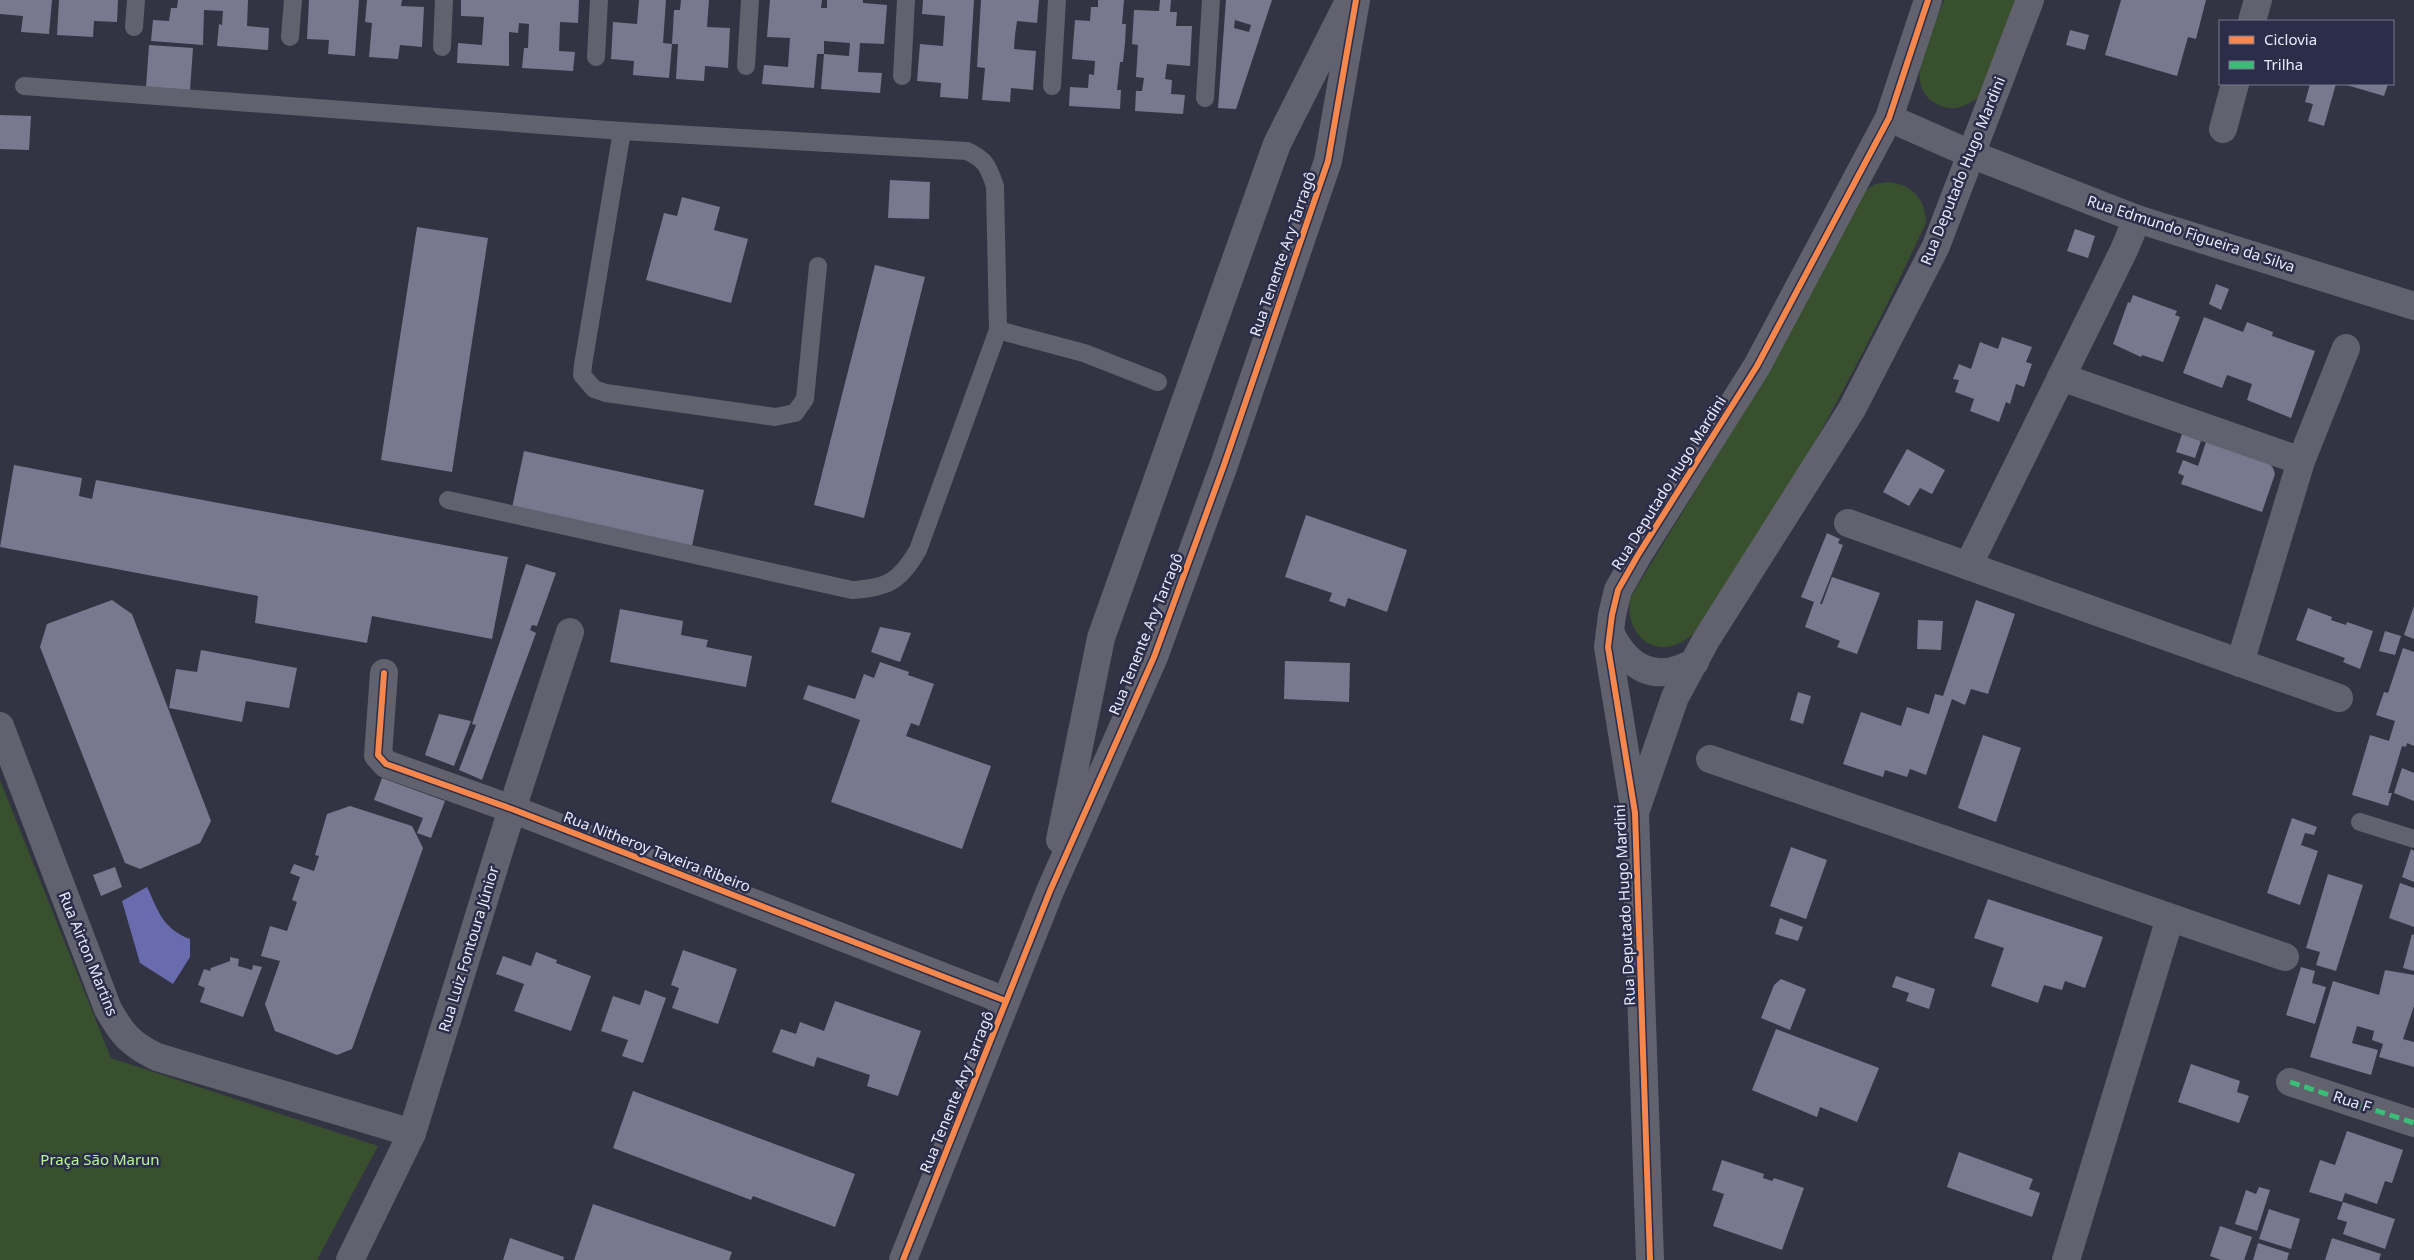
<svg xmlns="http://www.w3.org/2000/svg" width="2414" height="1260" font-family="'Noto Sans',sans-serif">
	<rect width="100%" height="100%" fill="#323343"/>
	<g fill="#38502d">
		<path d="M1944,0H2019L1980,96C1969,105 1956,112 1941,106C1897,89 1933,30 1944,0Z"/>
		<path d="M1887,182C1912,184 1925,198 1926,223C1886,308 1844,393 1796,475C1764,529 1728,582 1693,634C1661,663 1624,640 1630,598L1743,413L1865,191L1875,184Z"/>
		<polygon points="0,780 111,1058 378,1146 317,1260 0,1260"/>
	</g>
	<path fill="#686bae" d="M147,887C159,912 162,928 190,939V957L173,984L140,963L122,901Z"/>
	<g fill="#78798f" fill-rule="evenodd">
		<polygon points="0,0 52,0 49,34 21,32 23,16 0,14"/>
		<polygon points="59,0 118,0 117,22 94,21 93,37 57,35"/>
		<polygon points="178,0 248,0 247,26 269,28 268,50 217,46 219,24 222,25 223,11 204,10 203,45 151,41 153,20 169,21 171,8 177,8"/>
		<polygon points="309,0 359,0 355,56 328,54 329,40 307,39"/>
		<polygon points="367,0 402,0 401,6 424,7 422,47 400,45 398,59 369,57 372,23 365,22"/>
		<polygon points="461,0 579,0 578,23 560,22 559,51 575,52 573,71 522,68 524,48 528,48 529,24 519,23 518,33 509,32 509,66 457,63 458,43 482,45 484,17 461,16"/>
		<polygon points="639,0 666,0 663,43 672,44 674,10 680,10 681,0 709,0 707,27 730,28 728,68 705,66 704,81 676,79 678,44 672,44 669,78 633,75 634,61 611,59 613,22 637,24"/>
		<polygon points="770,0 822,0 821,8 827,8 827,0 863,0 863,3 887,5 884,44 860,43 858,72 882,73 880,93 821,89 824,54 849,56 850,43 824,41 824,54 817,54 814,88 762,84 764,65 788,67 790,38 767,37"/>
		<polygon points="923,0 974,0 968,99 940,97 941,83 917,81 920,44 943,46 945,16 922,14"/>
		<polygon points="981,0 1039,0 1037,23 1017,21 1015,35 1014,49 1036,51 1033,90 1011,88 1010,102 982,100 985,68 977,67"/>
		<polygon points="1098,0 1124,0 1122,24 1126,24 1125,43 1123,62 1120,62 1117,90 1121,90 1120,109 1069,106 1070,87 1088,88 1089,74 1094,75 1095,61 1072,59 1075,20 1090,21 1091,7 1098,7"/>
		<polygon points="1160,0 1171,0 1170,12 1177,12 1176,26 1192,26 1190,66 1167,64 1165,79 1172,80 1171,94 1185,95 1183,114 1135,111 1136,91 1142,91 1144,78 1136,77 1138,45 1132,44 1134,10 1159,11"/>
		<path d="M1226,0H1272L1236,109L1218,108ZM1235,20L1251,25L1249,32L1234,28Z"/>
		<polygon points="2121,0 2206,0 2196,39 2188,37 2177,76 2105,55"/>
		<polygon points="2070,30 2089,35 2085,50 2066,45"/>
		<polygon points="149,45 193,48 190,90 146,87"/>
		<polygon points="2310,84 2336,84 2324,126 2308,121 2313,104 2305,102"/>
		<polygon points="2343,84 2388,84 2384,96"/>
		<polygon points="0,115 31,116 29,150 0,149"/>
		<polygon points="890,180 930,182 929,219 888,218"/>
		<polygon points="682,197 720,207 714,230 748,239 731,303 646,280 664,213 677,216"/>
		<polygon points="417,227 488,238 452,472 381,460"/>
		<polygon points="2075,229 2095,236 2088,258 2067,251"/>
		<polygon points="875,265 925,277 864,518 814,505"/>
		<polygon points="2216,284 2229,289 2221,310 2209,304"/>
		<polygon points="2133,295 2177,311 2175,315 2180,317 2163,362 2142,355 2141,357 2113,344 2128,302 2130,303"/>
		<polygon points="2204,317 2243,332 2247,322 2273,332 2272,336 2315,351 2291,418 2247,400 2252,384 2227,375 2222,388 2183,373"/>
		<polygon points="2002,337 2032,347 2026,362 2032,364 2024,387 2016,384 2010,404 2006,402 1999,422 1970,411 1974,399 1955,392 1959,380 1953,379 1959,364 1971,369 1980,342 1998,349"/>
		<polygon points="2182,434 2201,441 2195,458 2176,452"/>
		<polygon points="2208,436 2266,459 2273,468 2275,474 2262,512 2181,484 2184,476 2178,473 2183,460 2198,466"/>
		<polygon points="1907,449 1945,470 1932,494 1920,488 1909,506 1883,492"/>
		<polygon points="524,451 704,490 692,546 512,508"/>
		<polygon points="14,465 82,478 79,496 92,499 96,480 508,557 492,639 372,616 367,643 255,623 258,596 0,547"/>
		<polygon points="1306,515 1407,550 1387,612 1348,598 1345,607 1329,601 1332,593 1285,577"/>
		<polygon points="1827,533 1840,539 1838,543 1843,545 1820,604 1822,604 1832,577 1880,593 1857,654 1837,647 1840,641 1805,627 1814,602 1801,597"/>
		<polygon points="526,564 556,573 537,626 532,625 530,630 536,633 482,780 459,770 476,725 472,724"/>
		<polygon points="112,600 132,614 211,821 200,843 140,869 125,863 40,647 47,624"/>
		<polygon points="1976,600 2015,614 1988,694 1971,689 1965,705 1952,699 1926,775 1910,769 1907,777 1885,770 1883,777 1843,764 1861,712 1901,726 1907,707 1929,714 1935,694 1943,696"/>
		<polygon points="2414,606 2414,639 2404,635"/>
		<polygon points="2308,608 2332,617 2331,620 2346,625 2347,622 2373,631 2360,669 2343,662 2345,658 2296,640"/>
		<polygon points="620,609 683,621 681,635 708,640 706,647 752,656 746,687 610,662"/>
		<polygon points="1918,620 1943,621 1941,650 1917,649"/>
		<polygon points="880,627 911,633 900,662 871,652"/>
		<polygon points="2385,631 2401,636 2395,655 2379,651"/>
		<polygon points="2403,648 2414,652 2414,746 2407,743 2406,747 2402,746 2388,793 2392,793 2388,806 2352,795 2370,735 2389,741 2395,721 2376,715 2384,692 2388,693"/>
		<polygon points="201,650 297,668 289,708 246,701 242,722 169,708 176,669 197,672"/>
		<polygon points="1285,661 1350,663 1349,702 1284,699"/>
		<polygon points="880,662 909,672 908,675 934,684 919,726 911,723 906,736 991,766 962,849 831,802 860,720 803,699 808,685 855,699 864,674 874,678"/>
		<polygon points="1798,692 1811,696 1803,724 1790,720"/>
		<polygon points="439,714 471,721 454,766 425,755"/>
		<polygon points="1983,735 2021,748 1996,822 1958,808"/>
		<polygon points="2402,768 2414,773 2414,801 2394,793"/>
		<polygon points="382,778 445,801 431,838 417,833 423,818 374,800"/>
		<polygon points="350,806 412,826 423,848 352,1049 337,1055 275,1031 265,1004 280,961 261,956 270,926 287,931 297,902 292,900 300,877 290,873 294,864 314,871 319,856 315,855 327,814"/>
		<polygon points="2292,818 2317,827 2314,835 2305,833 2301,845 2318,851 2300,905 2267,893"/>
		<polygon points="1791,847 1827,860 1806,919 1770,906"/>
		<polygon points="2411,849 2414,851 2414,882 2402,877"/>
		<polygon points="115,867 122,887 101,896 93,875"/>
		<polygon points="2328,874 2363,885 2336,971 2316,965 2320,952 2306,948"/>
		<polygon points="2400,883 2414,888 2414,927 2389,918"/>
		<polygon points="1988,899 2103,937 2085,988 2065,981 2062,990 2044,985 2038,1003 1991,986 2004,948 1974,938"/>
		<polygon points="1780,918 1803,927 1798,941 1775,934"/>
		<polygon points="2412,934 2414,935 2414,971 2403,968"/>
		<polygon points="683,950 737,969 718,1024 672,1008 679,988 671,985"/>
		<polygon points="536,952 557,960 556,963 591,976 571,1031 514,1011 524,984 496,974 503,956 531,966"/>
		<polygon points="230,957 239,959 238,966 252,970 253,965 262,967 243,1017 200,1002 205,988 198,985 204,969 210,971 211,968 230,961"/>
		<polygon points="2301,967 2315,971 2312,983 2326,987 2315,1024 2286,1015"/>
		<polygon points="2385,970 2414,975 2414,1006 2403,1039 2414,1042 2414,1067 2379,1057 2383,1044 2372,1040 2374,1031 2357,1026 2352,1043 2378,1050 2371,1075 2310,1057 2333,981 2379,995"/>
		<polygon points="1896,976 1935,989 1929,1009 1906,1001 1909,993 1892,987"/>
		<polygon points="1781,979 1806,989 1790,1030 1761,1018 1774,985"/>
		<polygon points="645,990 666,998 643,1063 622,1056 628,1040 601,1031 613,996 640,1005"/>
		<polygon points="835,1001 921,1031 898,1096 867,1086 870,1075 817,1057 814,1067 772,1052 781,1029 796,1034 800,1022 824,1031"/>
		<polygon points="1776,1029 1879,1068 1857,1122 1820,1107 1817,1117 1752,1090"/>
		<polygon points="2191,1064 2240,1081 2237,1092 2249,1096 2239,1123 2178,1102"/>
		<polygon points="633,1091 855,1174 835,1227 753,1196 751,1200 613,1148"/>
		<polygon points="2347,1131 2403,1150 2392,1183 2385,1181 2377,1204 2345,1193 2342,1202 2309,1192 2320,1160 2335,1165"/>
		<polygon points="1959,1152 2033,1179 2029,1189 2040,1193 2032,1217 1947,1187"/>
		<polygon points="1722,1160 1764,1174 1763,1178 1772,1181 1774,1178 1804,1188 1782,1250 1713,1226 1724,1194 1712,1190"/>
		<polygon points="2259,1187 2270,1190 2257,1231 2235,1224 2246,1190 2256,1194"/>
		<polygon points="2343,1202 2395,1219 2385,1249 2343,1234 2347,1222 2337,1219"/>
		<polygon points="593,1204 732,1252 729,1260 574,1260"/>
		<polygon points="2269,1209 2300,1219 2291,1249 2259,1239"/>
		<polygon points="2220,1226 2252,1237 2244,1260 2221,1260 2210,1256"/>
		<polygon points="510,1238 564,1257 563,1260 503,1260"/>
		<polygon points="2332,1238 2381,1254 2379,1260 2325,1260"/>
		<polygon points="2258,1243 2289,1253 2287,1260 2253,1260"/>
	</g>
	<g fill="none" stroke-linecap="round" stroke-linejoin="round">
		<g stroke="#61626e" stroke-width="18">
			<polyline points="134,27 136,0"/>
			<polyline points="290,37 293,0"/>
			<polyline points="442,47 444,0"/>
			<polyline points="596,57 599,0"/>
			<polyline points="746,66 750,0"/>
			<polyline points="902,76 906,0"/>
			<path d="M24,86L622,131L967,151C986,160 988,166 995,186L998,330L1084,353L1158,382"/>
			<polyline points="1052,86 1057,0"/>
			<polyline points="1205,98 1211,0"/>
			<polyline points="622,131 583,365 582,375 594,389 606,393 775,417 795,413 805,399 818,266"/>
			<path d="M448,500L852,590C888,588 900,581 918,550L998,330"/>
			<polyline points="2360,822 2414,839"/>
		</g>
		<g stroke="#61626e" stroke-width="28">
			<polyline points="2252,21 2258,0"/>
			<polyline points="1889,118 1973,155 2137,219 2414,306"/>
			<polyline points="2223,129 2235,84"/>
			<polyline points="2061,377 2301,461"/>
			<polyline points="1848,523 2339,698"/>
			<polyline points="1968,566 2124,250 2137,219"/>
			<path d="M1610,632C1628,669 1656,684 1695,662"/>
			<polyline points="2240,663 2301,461 2346,348"/>
			<polyline points="384,673 378,755 386,764 512,809 1006,1001"/>
			<path d="M0,726L108,1009C122,1034 130,1044 157,1057L412,1133"/>
			<polyline points="1710,759 2285,957"/>
			<polyline points="1636,810 1675,697 1706,640 1852,409 1936,246 2030,0"/>
			<polyline points="2290,1082 2414,1123"/>
			<polyline points="350,1260 412,1133 512,809 570,632"/>
			<polyline points="1650,1260 1635,813 1608,647 1612,615 1618,590 1638,555 1757,366 1889,118 1928,0"/>
			<polyline points="2066,1260 2170,918"/>
		</g>
		<g stroke="#61626e" stroke-width="28">
			<polyline points="1060,840 1101,638 1277,144 1346,7"/>
			<polyline points="903,1260 1050,891 1154,657 1224,465 1328,161 1356,0"/>
		</g>
		<polyline stroke="#3abd76" stroke-width="5" stroke-dasharray="10 5" stroke-linecap="butt" points="2290,1082 2414,1123"/>
		<g stroke="#2c2d49" stroke-width="9">
			<g id="cycleway">
				<polyline points="384,673 378,755 386,764 512,809 1006,1001"/>
				<polyline points="903,1260 1050,891 1154,657 1224,465 1328,161 1356,0"/>
				<polyline points="1650,1260 1635,813 1608,647 1612,615 1618,590 1638,555 1757,366 1889,118 1928,0"/>
			</g>
		</g>
		<use href="#cycleway" stroke="#f5874c" stroke-width="6"/>
	</g>
	<g text-anchor="middle" stroke-width="5" stroke-linejoin="round" paint-order="stroke">
		<g font-size="15" fill="#e9ebfd" stroke="#2c2d49">
			<text transform="translate(1963 171) rotate(-68)" y="5">Rua Deputado Hugo Mardini</text>
			<text transform="translate(2191 234) rotate(18)" y="5">Rua Edmundo Figueira da Silva</text>
			<text transform="translate(1283 254) rotate(-71)" y="5">Rua Tenente Ary Tarragô</text>
			<text transform="translate(1669 483) rotate(-58)" y="5">Rua Deputado Hugo Mardini</text>
			<text transform="translate(1146 634) rotate(-68)" y="5">Rua Tenente Ary Tarragô</text>
			<text transform="translate(657 852) rotate(21)" y="5">Rua Nitheroy Taveira Ribeiro</text>
			<text transform="translate(1625 905) rotate(-93)" y="5">Rua Deputado Hugo Mardini</text>
			<text transform="translate(469 949) rotate(-73)" y="5">Rua Luiz Fontoura Júnior</text>
			<text transform="translate(88 954) rotate(68)" y="5">Rua Airton Martins</text>
			<text transform="translate(957 1092) rotate(-68)" y="5">Rua Tenente Ary Tarragô</text>
			<text transform="translate(2352 1102) rotate(18)" y="5">Rua F</text>
		</g>
		<g font-size="15" fill="#b7f696" stroke="#2c2d49">
			<text x="100" y="1165">Praça São Marun</text>
		</g>
	</g>
	<rect x="2219" y="20" width="175" height="65" fill="#2c2d49" stroke="#787991"/>
	<rect x="2229" y="36" width="25" height="8" fill="#f5874c" stroke="#787991"/>
	<text x="2264" y="45" font-size="15" fill="#e9ebfd">Ciclovia</text>
	<rect x="2229" y="61" width="25" height="8" fill="#3abd76" stroke="#787991"/>
	<text x="2264" y="70" font-size="15" fill="#e9ebfd">Trilha</text>
</svg>
